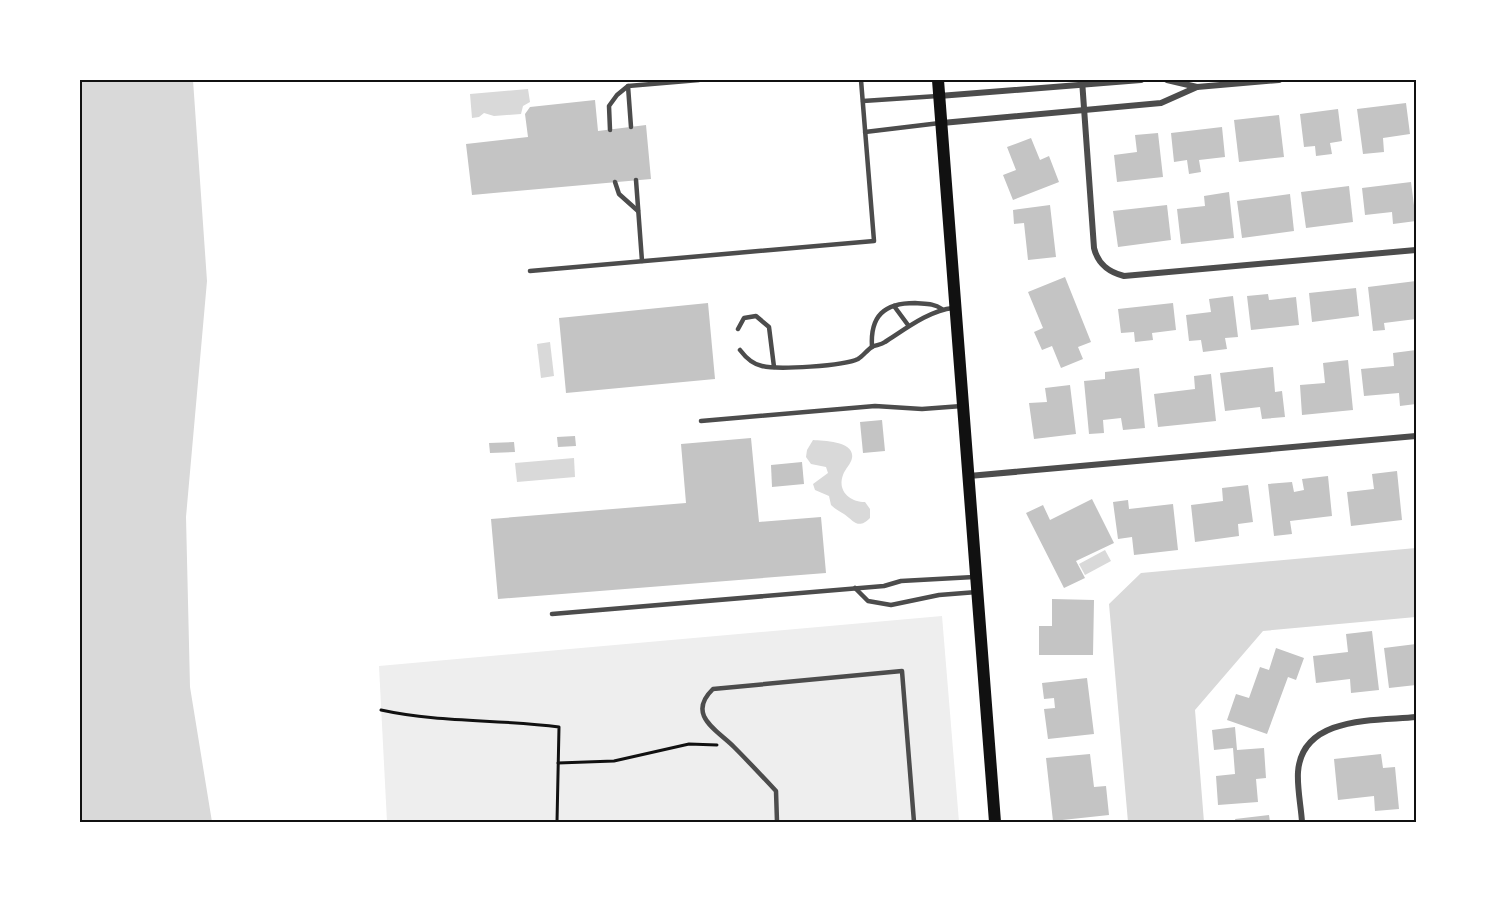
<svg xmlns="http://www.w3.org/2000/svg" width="1496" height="902" font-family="Barlow,sans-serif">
	<rect width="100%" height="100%" fill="#fff"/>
	<polygon fill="#eee" points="942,616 959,822 387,822 379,666"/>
	<g fill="#d9d9d9">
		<polygon points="80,80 193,80 207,281 186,517 190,687 212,822 80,822"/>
		<polygon points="528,89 530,102 523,106 521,114 494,116 484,113 479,117 472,118 470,94"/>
		<polygon points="550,342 554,376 541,378 537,344"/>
		<path d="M813,440C824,441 855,441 852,458C851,464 845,469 843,475C837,491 850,502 865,502L870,509V518C858,530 854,521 844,514C839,511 835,509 831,505L829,496L815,490L813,484L828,473L826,467L811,464L806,457L807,450Z"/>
		<polygon points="574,458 575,477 517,482 515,463"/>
		<polygon points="1416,548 1416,617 1263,631 1195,710 1204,822 1128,822 1109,604 1141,573"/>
		<polygon points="1105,550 1111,561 1085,575 1079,564"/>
	</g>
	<g fill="#c4c4c4">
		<polygon points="595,100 598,131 646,125 651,179 472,195 466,144 528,137 525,114 530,107"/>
		<polygon points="1406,103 1410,134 1383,138 1384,152 1363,154 1357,109"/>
		<polygon points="1338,109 1342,141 1330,143 1332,154 1316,156 1315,146 1304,147 1300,114"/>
		<polygon points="1279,115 1284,157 1239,162 1234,120"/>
		<polygon points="1222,127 1225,157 1199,160 1201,172 1189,174 1187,160 1174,162 1171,133"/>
		<polygon points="1158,133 1163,177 1117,182 1114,155 1137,152 1135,135"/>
		<polygon points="1031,138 1040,160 1049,156 1059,182 1013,200 1003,175 1016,170 1007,147"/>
		<polygon points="1411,182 1416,221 1393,224 1392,212 1365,215 1362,188"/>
		<polygon points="1349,186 1353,222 1306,228 1301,192"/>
		<polygon points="1229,192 1234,238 1181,244 1177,209 1205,206 1204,196"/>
		<polygon points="1290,194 1294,231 1242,238 1237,201"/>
		<polygon points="1050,205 1056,257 1028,260 1024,223 1014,224 1013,210"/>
		<polygon points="1167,205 1171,240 1118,247 1113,211"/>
		<polygon points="1065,277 1091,342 1078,347 1083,359 1061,368 1052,346 1042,350 1034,332 1043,328 1028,292"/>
		<polygon points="1416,281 1416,319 1384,323 1385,330 1373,331 1368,287"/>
		<polygon points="1356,288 1359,316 1312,322 1309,293"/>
		<polygon points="1268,294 1269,300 1296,297 1299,325 1251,330 1247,296"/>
		<polygon points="1233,296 1238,337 1225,338 1227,349 1203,352 1201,340 1189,341 1186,315 1211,312 1209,299"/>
		<polygon points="708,303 715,379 566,393 559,318"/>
		<polygon points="1173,303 1176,330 1152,333 1153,340 1135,342 1134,332 1121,333 1118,309"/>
		<polygon points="1416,350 1416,404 1400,406 1399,393 1364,396 1361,369 1394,366 1393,353"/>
		<polygon points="1348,360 1353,410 1302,415 1300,385 1325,383 1323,363"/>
		<polygon points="1273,367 1275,392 1282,391 1285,417 1262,419 1260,407 1225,411 1220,373"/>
		<polygon points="1139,368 1145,428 1123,430 1121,418 1103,420 1104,433 1089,434 1084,381 1105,379 1105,372"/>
		<polygon points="1211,374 1216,421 1158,427 1154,394 1195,389 1194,376"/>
		<polygon points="1070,385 1076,434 1034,439 1029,403 1047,402 1045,388"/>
		<polygon points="882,420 885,451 863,453 860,422"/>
		<polygon points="575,436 576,446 558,447 557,437"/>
		<polygon points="751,438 759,522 821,517 826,573 498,599 491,519 686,503 681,444"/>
		<polygon points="514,442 515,452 490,453 489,443"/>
		<polygon points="802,462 804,484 772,487 771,465"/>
		<polygon points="1397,471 1402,520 1351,526 1347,492 1374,489 1372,474"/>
		<polygon points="1328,476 1332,516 1290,521 1292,534 1274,536 1268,484 1292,482 1294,492 1304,490 1302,479"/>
		<polygon points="1248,485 1253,522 1238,524 1239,536 1195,542 1191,505 1223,501 1222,488"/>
		<polygon points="1092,499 1114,543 1076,561 1085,578 1064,588 1026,513 1043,505 1050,520"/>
		<polygon points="1128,500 1129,509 1173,504 1178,550 1134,555 1132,537 1118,539 1113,502"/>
		<polygon points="1052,599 1094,600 1093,655 1039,655 1039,626 1052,626"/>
		<polygon points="1372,631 1379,690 1351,693 1350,679 1316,683 1313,656 1348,652 1346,634"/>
		<polygon points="1416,644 1416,685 1389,688 1384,648"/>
		<polygon points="1276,648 1304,658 1296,680 1288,677 1267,734 1227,720 1236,694 1249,698 1260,667 1269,670"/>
		<polygon points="1087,678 1094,734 1048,739 1044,709 1055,708 1054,698 1044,699 1042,683"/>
		<polygon points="1235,727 1237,750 1264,748 1266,778 1256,779 1258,802 1218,805 1216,776 1235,774 1233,748 1214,750 1212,730"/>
		<polygon points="1090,754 1094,787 1106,786 1109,815 1053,821 1046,758"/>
		<polygon points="1381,754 1383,768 1395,767 1399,809 1375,811 1374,796 1338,800 1334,759"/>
		<polygon points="1269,815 1270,822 1236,822 1235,819"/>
	</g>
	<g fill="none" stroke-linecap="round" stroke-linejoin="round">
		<g stroke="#111" stroke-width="3">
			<path d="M381,710C440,723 500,719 559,727L557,822"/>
			<polyline points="558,763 614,761 689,744 717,745"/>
		</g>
		<g stroke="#4c4c4c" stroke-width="4.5">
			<polyline points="628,86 631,127"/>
			<polyline points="863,101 938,96"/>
			<polyline points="610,130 609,106 617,95 628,86 699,80"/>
			<polyline points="865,132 940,123"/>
			<polyline points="636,180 642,261"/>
			<polyline points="615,182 619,194 638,211"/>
			<polyline points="530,271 874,241 861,80"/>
			<polyline points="894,306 908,325"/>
			<polyline points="738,329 744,318 756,316 769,327 774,367"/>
			<path d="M872,347C870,316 884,303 915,303C926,304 933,303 942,309"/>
			<path d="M740,350C746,358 752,364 762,366C777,370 844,366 858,359C863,356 867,350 872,347C875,345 881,345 885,342C904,330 930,310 953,308"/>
			<polyline points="701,421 875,406 922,409 962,406"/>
			<polyline points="855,588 868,601 891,605 939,595 977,592"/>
			<polyline points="552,614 884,586 901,581 974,577"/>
			<path d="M777,822L776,791C762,776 748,761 734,747C717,730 686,715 713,689L902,671L914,822"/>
		</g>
		<g stroke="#4c4c4c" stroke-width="6">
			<path d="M1082,80L1094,248C1098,264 1108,272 1124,276L1416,250"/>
			<polyline points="1167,80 1197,87 1279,80"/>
			<polyline points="939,96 1141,80"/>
			<polyline points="942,123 1161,103 1197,87"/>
			<polyline points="969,476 1416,436"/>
			<path d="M1302,822C1301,806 1297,788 1298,772C1302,715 1377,721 1416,717"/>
		</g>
		<polyline stroke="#111" stroke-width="12" points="938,80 995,822"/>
	</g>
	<rect width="1496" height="902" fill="none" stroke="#ffffff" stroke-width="162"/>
	<rect x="81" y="81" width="1334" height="740" fill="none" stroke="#111" stroke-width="2"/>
</svg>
